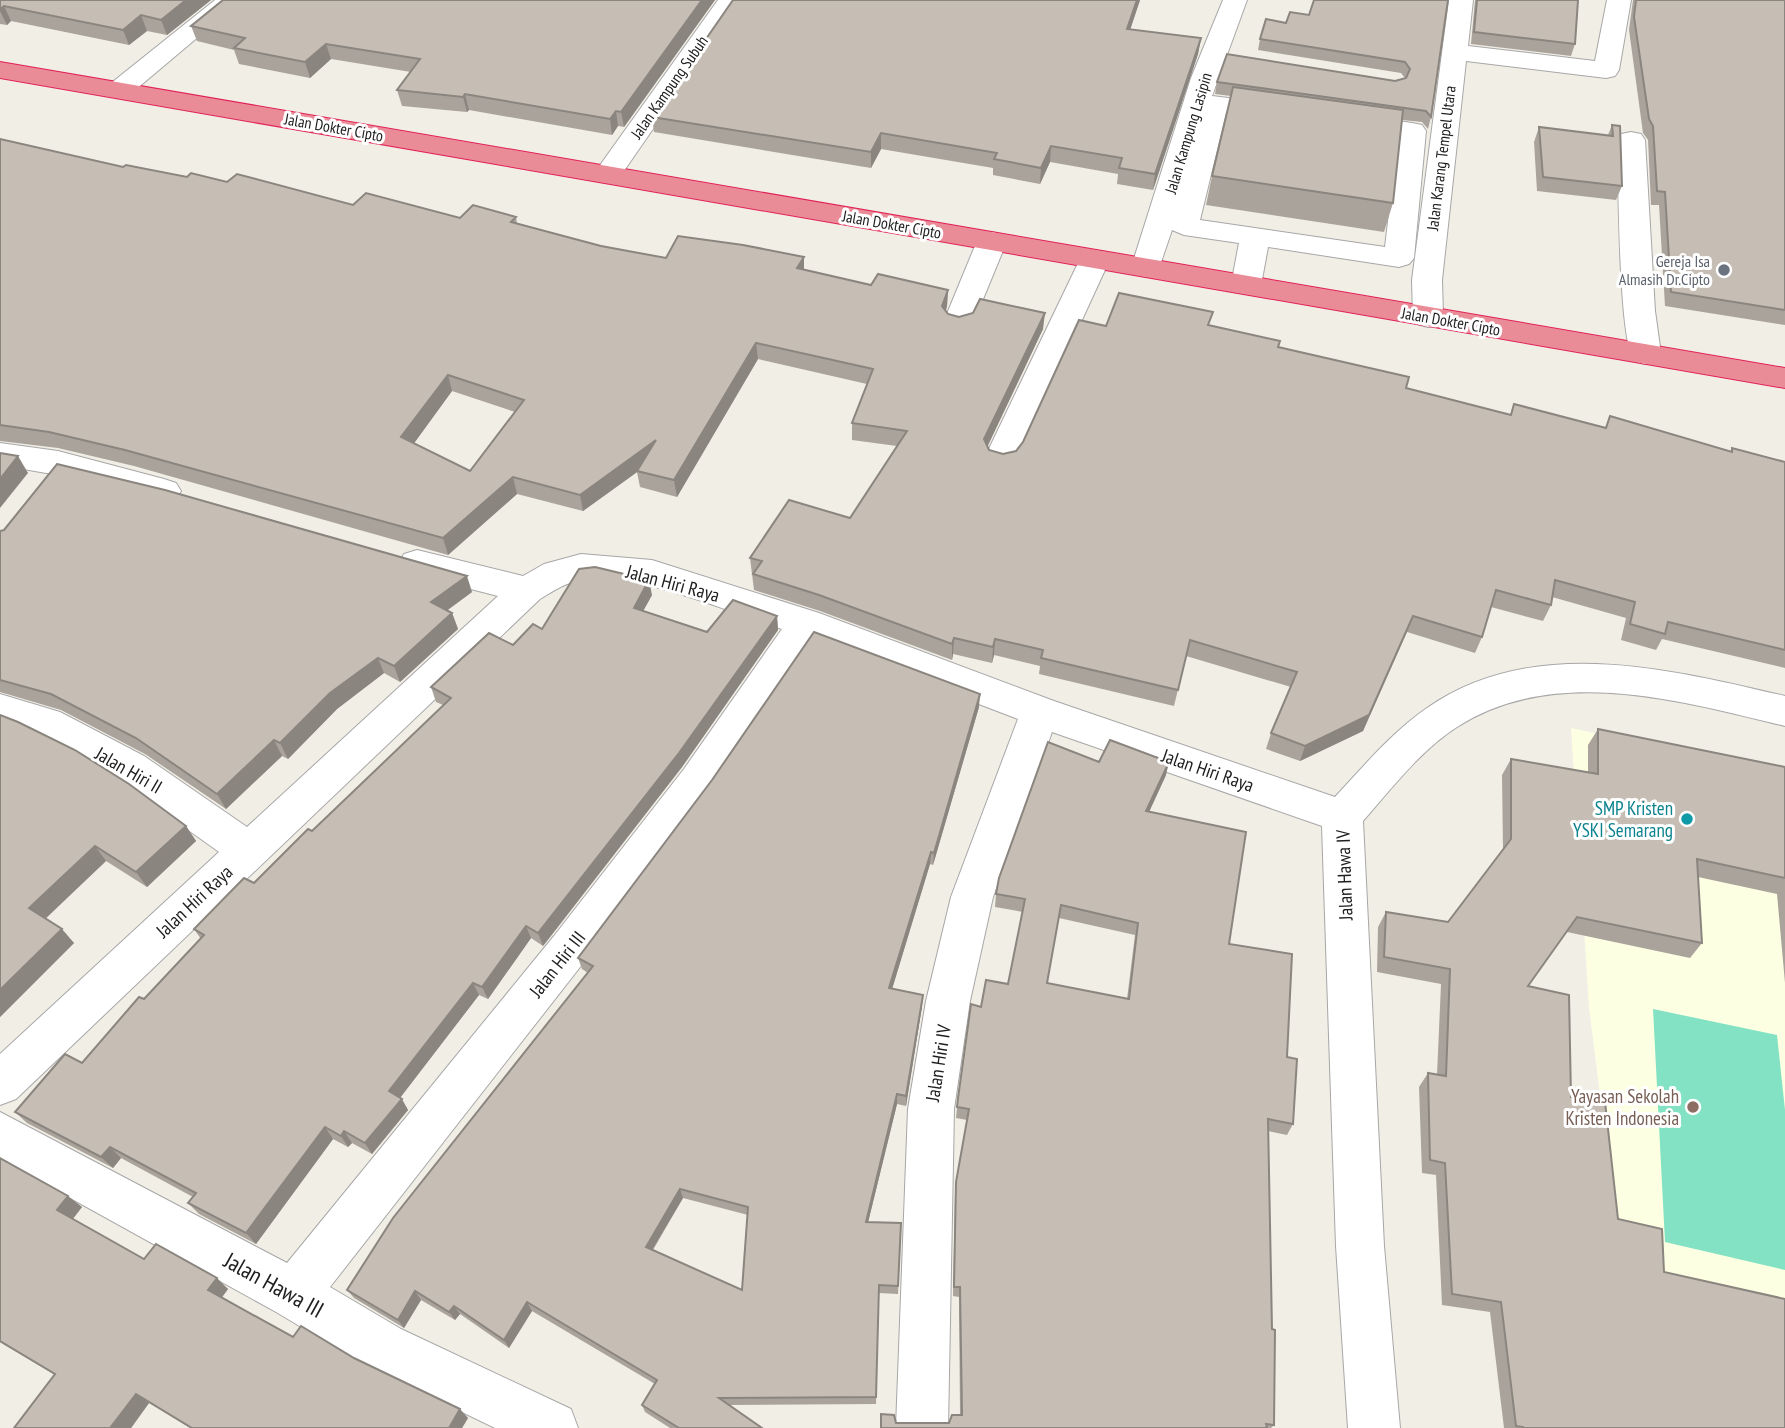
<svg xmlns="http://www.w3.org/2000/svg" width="1785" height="1428" font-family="'PT Sans Narrow',sans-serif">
	<rect width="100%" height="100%" fill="#f1eee6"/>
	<polygon fill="#fdffe2" points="1571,728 1785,774 1785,1387 1616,1342 1614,1207 1589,1007"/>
	<polygon fill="#82e2c3" points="1653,1009 1777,1035 1785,1110 1785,1270 1665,1242"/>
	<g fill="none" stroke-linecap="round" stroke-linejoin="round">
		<g stroke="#a7a7a7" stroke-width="2">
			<g id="minor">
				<polygon points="215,0 242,0 128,96 119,98 110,96 106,90 110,84"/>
				<polygon points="718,0 742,0 617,181 607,183 597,181 593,175"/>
				<polygon points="1223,0 1247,0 1212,96 1279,104 1288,106 1292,112 1288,118 1279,120 1226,113 1200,220 1385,247 1398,137 1339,128 1336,122 1339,116 1349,114 1412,123 1422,125 1426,131 1414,258 1409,264 1399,267 1268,247 1261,285 1257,292 1246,294 1235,292 1231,285 1239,243 1184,235 1172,230 1157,274 1146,277 1135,274 1131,268 1191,78"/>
				<polygon points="1449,0 1473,0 1468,46 1595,61 1607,0 1631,0 1619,70 1615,76 1606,78 1466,61 1442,280 1443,317 1439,324 1428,327 1417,324 1413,317 1412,280"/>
				<path d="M1631,132L1641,134L1645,140L1655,311L1661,354L1656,361L1645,364L1634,361C1618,337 1619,179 1617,140L1621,134Z"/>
				<polygon points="992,232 1002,235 1007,241 974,321 970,328 959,331 948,328 944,321 977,241 982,235"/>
				<polygon points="1095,250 1105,253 1110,259 1019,457 1014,465 1002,468 990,465 985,457 1080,259 1085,253"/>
				<polygon points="0,443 58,451 164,479 176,483 181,491 176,499 164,503 58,475 0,465"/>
				<path d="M417,550L523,576L544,564L581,554L652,560L819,613L1054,701L1335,797C1364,766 1392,732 1427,708C1533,634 1669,669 1785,696V726C1680,701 1555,664 1457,727C1420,751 1392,788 1363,821L1384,1246L1400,1428H1348L1336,1246L1322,826L1052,732L993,897L970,1001L954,1109L948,1428H896L908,1109L926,1001L951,897L1018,719L814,641L712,791L584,962L330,1287L401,1329L571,1409L578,1428H495L365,1365L276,1312L0,1159V1112L287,1263L554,936L684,769L782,629C726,611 635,570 578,581C564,583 552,592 540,599L16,1099L0,1105V1054L219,852C150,803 82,749 0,724V694L60,712L144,756L247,827L498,596L404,572L399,563L404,554Z"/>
			</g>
		</g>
		<g stroke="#e22157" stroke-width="2">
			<polygon id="highway" points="0,62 1785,368 1785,388 0,78"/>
		</g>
		<use href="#minor" fill="#fff" fill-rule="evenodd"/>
		<use href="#highway" fill="#ea8c98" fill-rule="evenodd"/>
	</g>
	<g fill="#aaa39c" fill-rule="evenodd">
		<polygon points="0,0 211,0 167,35 147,31 129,45 11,21 7,25 0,24"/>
		<polygon points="223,0 715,0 624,127 618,126 612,135 469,110 467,112 402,106 397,90 411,72 331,59 310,78 239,64 234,50 197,41 191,26"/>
		<polygon points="733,0 1140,0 1130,30 1201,38 1198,54 1153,190 1117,184 1118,174 1050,162 1040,184 993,175 993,168 881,149 871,168 654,132 652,117"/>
		<polygon points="1448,0 1431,117 1428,129 1422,122 1402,120 1393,203 1384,232 1206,205 1212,176 1231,96 1215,94 1217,82 1395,81 1405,78 1401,73 1258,50 1260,39 1286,23 1309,15"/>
		<polygon points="1475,0 1578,0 1575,44 1571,56 1471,44"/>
		<polygon points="1633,0 1785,0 1785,325 1665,306 1659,205 1651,205 1648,140 1643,133 1629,30"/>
		<polygon points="1612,125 1622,186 1616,200 1537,191 1534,142 1539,127 1608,135"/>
		<path d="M0,139L123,167L227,182L353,205L460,218L516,217L517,223L601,246L666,258L804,257V270L871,285L948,290L947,306L946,311L948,314L959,317L1043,329L987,446L989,450L1003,454L1016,451L1106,326H1210L1406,388L1510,415L1514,404L1605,428L1610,416L1730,452L1732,448L1785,462V668L1662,639L1656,650L1621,640L1626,618L1552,597L1551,605L1543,621L1491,607L1482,637L1475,653L1407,632L1363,731L1300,761L1266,749L1271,733L1291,687L1186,656L1174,706L1039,674L1040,666L994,655L992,663L953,654L952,660L820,611L754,590L750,558L850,518L897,446L852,440V423L867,384L758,359L677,497L640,487L637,472L583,511L517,494L448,555L134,466L58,448L0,441ZM452,391L515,412L470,471L414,443Z"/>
		<polygon points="0,531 472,592 447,610 452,613 458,629 400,682 384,673 337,709 288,759 282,756 226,809 145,754 61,710 0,692"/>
		<polygon points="652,595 643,611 707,632 777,616 778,630 682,767 543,946 531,938 488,999 479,995 400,1098 408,1110 372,1154 352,1143 348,1147 333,1139 256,1244 199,1214 188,1203 193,1197 121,1158 113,1168 27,1123 15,1112 82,1063 201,939 194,929 254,883 312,831 443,705 436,702 431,687 542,629"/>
		<path d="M979,707L933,865L930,864L892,989L922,1006L906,1106L897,1104L868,1222L901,1223L898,1294L879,1293L876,1404L729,1405L762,1428H670L645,1412L642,1405L655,1384L532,1311L509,1348L460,1314L455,1320L421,1300L404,1328L354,1298L347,1290L588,973L582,969L578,958ZM683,1198L748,1215L742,1290L653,1250Z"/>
		<polygon points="0,715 186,826 196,841 147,887 106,861 45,918 74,943 0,1017"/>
		<polygon points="1598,729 1785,767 1785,983 1777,894 1698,877 1702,943 1690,958 1567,932 1528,986 1618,1219 1664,1272 1785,1428 1504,1428 1490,1312 1442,1305 1436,1175 1422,1173 1419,1087 1428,1073 1437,1075 1441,984 1377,972 1378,927 1386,912 1448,922 1503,851 1502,775 1511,759 1588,773 1588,745"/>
		<path d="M1099,762L1166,775L1149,812L1229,944L1287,1057L1293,1124L1287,1135L1268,1131L1274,1425L1271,1428H881L896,1423H949L960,1415L959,1297L953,1296L955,1192L967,1120L956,1118L958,1098L981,1007L1008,984L1023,912L995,907L996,894ZM1059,918L1135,935L1127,999L1047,983Z"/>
		<polygon points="0,1158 82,1207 73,1219 144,1259 228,1289 222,1297 293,1337 354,1358 468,1418 462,1428 190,1428 149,1403 131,1428 14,1428 55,1375 0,1342"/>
	</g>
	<g fill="#8b857f">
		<polygon points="186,0 211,0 167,35 161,20"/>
		<polygon points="702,0 715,0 624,127 621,112"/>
		<polygon points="1137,0 1140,0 1125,45 1127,29"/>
		<polygon points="4,6 11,21 7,25 0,11 0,9"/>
		<polygon points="141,15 147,31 129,45 123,30"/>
		<polygon points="1201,38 1198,54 1153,190 1155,174"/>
		<polygon points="326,44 331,59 310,78 305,62"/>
		<polygon points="465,94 469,110 467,112 463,97"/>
		<polygon points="616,111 618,126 612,135 610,119"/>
		<polygon points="881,133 881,149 871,168 871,152"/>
		<polygon points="1051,146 1050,162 1040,184 1041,168"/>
		<polygon points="804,257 804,274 797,268"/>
		<polygon points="948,290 947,306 942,322 942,306"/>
		<polygon points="1045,313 1043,329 983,456 984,439"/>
		<polygon points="756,343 758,359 677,497 674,480"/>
		<polygon points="448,375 452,391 407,453 401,437"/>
		<polygon points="656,440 658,457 583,511 580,495"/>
		<polygon points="18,456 28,473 0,508 0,479"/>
		<polygon points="513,477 517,494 448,555 443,538"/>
		<polygon points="467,576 472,592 437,618 431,602"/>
		<polygon points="649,580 652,595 637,622 634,608"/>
		<polygon points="452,613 458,629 400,682 394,666"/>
		<polygon points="777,616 778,630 682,767 543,946 538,933"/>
		<polygon points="1413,616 1363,731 1300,761 1305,746"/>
		<polygon points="954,638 953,654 952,660 952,644"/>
		<polygon points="995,639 994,655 992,663 993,647"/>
		<polygon points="378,658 384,673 337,709 288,759 280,743 330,693"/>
		<polygon points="980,694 979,707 933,865 934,853"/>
		<polygon points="274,740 282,756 226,809 217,794"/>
		<polygon points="1169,762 1166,775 1143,825 1146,811"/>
		<polygon points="186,826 196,841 147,887 136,872"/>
		<polygon points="95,846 106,861 41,923 29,908"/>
		<polygon points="931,852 930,864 889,999 889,988"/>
		<polygon points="526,926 531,938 488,999 482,987"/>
		<polygon points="62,929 74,943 0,1017 0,990"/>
		<polygon points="473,983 479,995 396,1103 389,1091"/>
		<polygon points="923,995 922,1006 906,1106 906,1096"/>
		<polygon points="897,1094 897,1104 866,1231 866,1222"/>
		<polygon points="402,1099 408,1110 372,1154 365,1143"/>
		<polygon points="325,1127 333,1139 256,1244 246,1233"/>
		<polygon points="344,1131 352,1143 348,1147 341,1136"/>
		<polygon points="110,1147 121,1158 113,1168 101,1157"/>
		<polygon points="680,1189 683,1198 649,1255 646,1247"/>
		<polygon points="68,1196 82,1207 70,1222 57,1210"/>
		<polygon points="217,1278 228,1289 220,1300 208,1290"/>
		<polygon points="415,1291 421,1300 404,1328 398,1320"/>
		<polygon points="527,1302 532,1311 509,1348 504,1340"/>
		<polygon points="454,1306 460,1314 455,1320 449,1312"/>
		<polygon points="136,1394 149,1403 131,1428 110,1428"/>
		<polygon points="460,1409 468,1418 462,1428 449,1428"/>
	</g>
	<g fill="#c6beb5" stroke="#8b857f" stroke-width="2" fill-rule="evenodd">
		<polygon points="0,0 186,0 161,20 141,15 123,30 4,6 0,9"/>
		<polygon points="223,0 702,0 621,112 616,111 610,119 465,94 463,97 397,90 420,59 326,44 305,62 234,48 245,38 191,26"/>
		<polygon points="733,0 1137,0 1127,29 1201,38 1155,174 1119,168 1122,158 1051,146 1041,168 994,159 997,153 881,133 871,152 652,117"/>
		<polygon points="1314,0 1448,0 1431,117 1426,111 1217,82 1227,54 1395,81 1406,78 1410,69 1405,62 1260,39 1266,19 1286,23 1290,12 1309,15"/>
		<polygon points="1477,0 1578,0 1575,44 1474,32"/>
		<polygon points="1636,0 1785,0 1785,310 1671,292 1665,192 1657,191 1653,126 1649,119 1634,17"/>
		<polygon points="1233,87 1403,110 1393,203 1212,176"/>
		<polygon points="1612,125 1620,126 1622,186 1543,177 1539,127 1613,136"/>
		<path d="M0,139L123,167L126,165L187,177L191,173L227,182L237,174L353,205L366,193L460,218L473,205L516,217L511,222L601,246L666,258L678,236L743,245L804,257L797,268L871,285L878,274L948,290L942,306L948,314L959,317L973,313L980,299L1045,313L984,439L989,450L1003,454L1016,451L1023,442L1079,320L1106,326L1119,293L1213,312L1208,325L1280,341L1278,347L1409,377L1406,388L1511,415L1514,404L1606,428L1610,416L1732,452V448L1785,462V650L1668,622L1665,634L1630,624L1635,602L1555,580L1551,605L1496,590L1482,637L1413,616L1369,715L1305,746L1271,733L1297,672L1190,640L1178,690L1041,658L1043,650L995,639L993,647L954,638L952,644L819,595L753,574L762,561L750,558L789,500L850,518L907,431L852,423L873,369L756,343L674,480L637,471L656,440L580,495L513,477L443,538L125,450L49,432L0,425ZM448,375L524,400L470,471L401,437Z"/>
		<polygon points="0,453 18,456 0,479"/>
		<polygon points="57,464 165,490 467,576 431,602 452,613 394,666 378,658 330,693 280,743 274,740 217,794 136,738 51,694 0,680 0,531 4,530"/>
		<polygon points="595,567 649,580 634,608 707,632 733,600 777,616 679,753 538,933 526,926 482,987 473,983 389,1091 402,1099 365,1143 344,1131 341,1136 325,1127 246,1233 188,1203 196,1193 110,1147 101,1157 15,1112 65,1054 82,1063 139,997 144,999 204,935 194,929 244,878 254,883 308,829 312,831 451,698 431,687 489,633 513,645 533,624 542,629 579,569"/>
		<path d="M814,632L980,694L934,853L931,852L889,988L923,995L906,1096L897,1094L866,1222L901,1223L898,1286L879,1285L876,1397L719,1398L762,1428H679L642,1405L657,1380L527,1302L504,1340L454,1306L449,1312L415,1291L398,1320L347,1290L393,1218L593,966L578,958L712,780ZM680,1189L748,1207L742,1290L646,1247Z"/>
		<polygon points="0,715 18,722 75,750 129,784 186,826 136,872 95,846 29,908 62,929 0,990"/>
		<polygon points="1598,729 1785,767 1785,878 1697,859 1702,943 1577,917 1528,986 1569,995 1571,1097 1605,1102 1618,1219 1662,1229 1664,1272 1785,1299 1785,1428 1523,1428 1523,1427 1516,1426 1501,1302 1452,1294 1445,1163 1430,1160 1428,1073 1446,1076 1450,969 1384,957 1386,912 1448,922 1511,839 1511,759 1598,774"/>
		<path d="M1110,740L1169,762L1146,811L1246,832L1229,944L1292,954L1287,1057L1297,1059L1293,1124L1268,1119L1272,1329L1275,1330L1274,1425L1266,1424L1267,1428H881V1414L894,1415L896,1423H949L952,1415H962L960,1287H954L956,1182L969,1109L957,1107L958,1098L971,1004L981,1007L986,980L1008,984L1025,899L996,894L999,878L1048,742L1099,762ZM1061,905L1138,923L1129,999L1047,983Z"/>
		<polygon points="0,1158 68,1196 57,1210 144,1259 156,1244 217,1278 208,1290 293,1337 301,1326 354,1358 460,1409 449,1428 192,1428 136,1394 110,1428 14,1428 55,1374 0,1341"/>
	</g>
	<circle fill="#6b7280" stroke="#fff" stroke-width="2.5" cx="1724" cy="270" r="7"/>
	<circle fill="#0f9aa8" stroke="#fff" stroke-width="2.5" cx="1687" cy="819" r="7"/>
	<circle fill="#8d6e63" stroke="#fff" stroke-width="2.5" cx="1693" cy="1107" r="7"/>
	<g text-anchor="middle" stroke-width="6" stroke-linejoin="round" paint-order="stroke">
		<g font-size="16" fill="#202020" stroke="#fff">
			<text transform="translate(669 87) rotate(-55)" y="6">Jalan Kampung Subuh</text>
			<text transform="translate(334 127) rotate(10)" y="6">Jalan Dokter Cipto</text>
			<text transform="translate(1188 133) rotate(-73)" y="6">Jalan Kampung Lasipin</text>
			<text transform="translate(1441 158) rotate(-83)" y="6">Jalan Karang Tempel Utara</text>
			<text transform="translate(892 224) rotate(10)" y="6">Jalan Dokter Cipto</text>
			<text transform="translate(1451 321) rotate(10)" y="6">Jalan Dokter Cipto</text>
		</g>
		<g font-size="16" fill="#5b616d" stroke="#fff" text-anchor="end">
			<text x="1710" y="267">Gereja Isa<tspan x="1710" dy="18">Almasih Dr.Cipto</tspan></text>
		</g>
		<g font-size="19" fill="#202020" stroke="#fff">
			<text transform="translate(673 583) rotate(15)" y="7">Jalan Hiri Raya</text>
			<text transform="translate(129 770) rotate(30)" y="7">Jalan Hiri II</text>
			<text transform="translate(1208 770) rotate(19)" y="7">Jalan Hiri Raya</text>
			<text transform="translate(1344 875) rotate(-92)" y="7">Jalan Hawa IV</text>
			<text transform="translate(194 901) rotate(-43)" y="7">Jalan Hiri Raya</text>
			<text transform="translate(557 964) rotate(-52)" y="7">Jalan Hiri III</text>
			<text transform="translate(938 1063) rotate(-81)" y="7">Jalan Hiri IV</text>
		</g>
		<g font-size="19" fill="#0d838f" stroke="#fff" text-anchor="end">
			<text x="1673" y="815">SMP Kristen<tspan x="1673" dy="22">YSKI Semarang</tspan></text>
		</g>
		<g font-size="19" fill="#785e54" stroke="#fff" text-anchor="end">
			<text x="1679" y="1103">Yayasan Sekolah<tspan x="1679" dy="22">Kristen Indonesia</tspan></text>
		</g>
		<g font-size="23" fill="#202020" stroke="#fff">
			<text transform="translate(274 1285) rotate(29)" y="8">Jalan Hawa III</text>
		</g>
	</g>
</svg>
